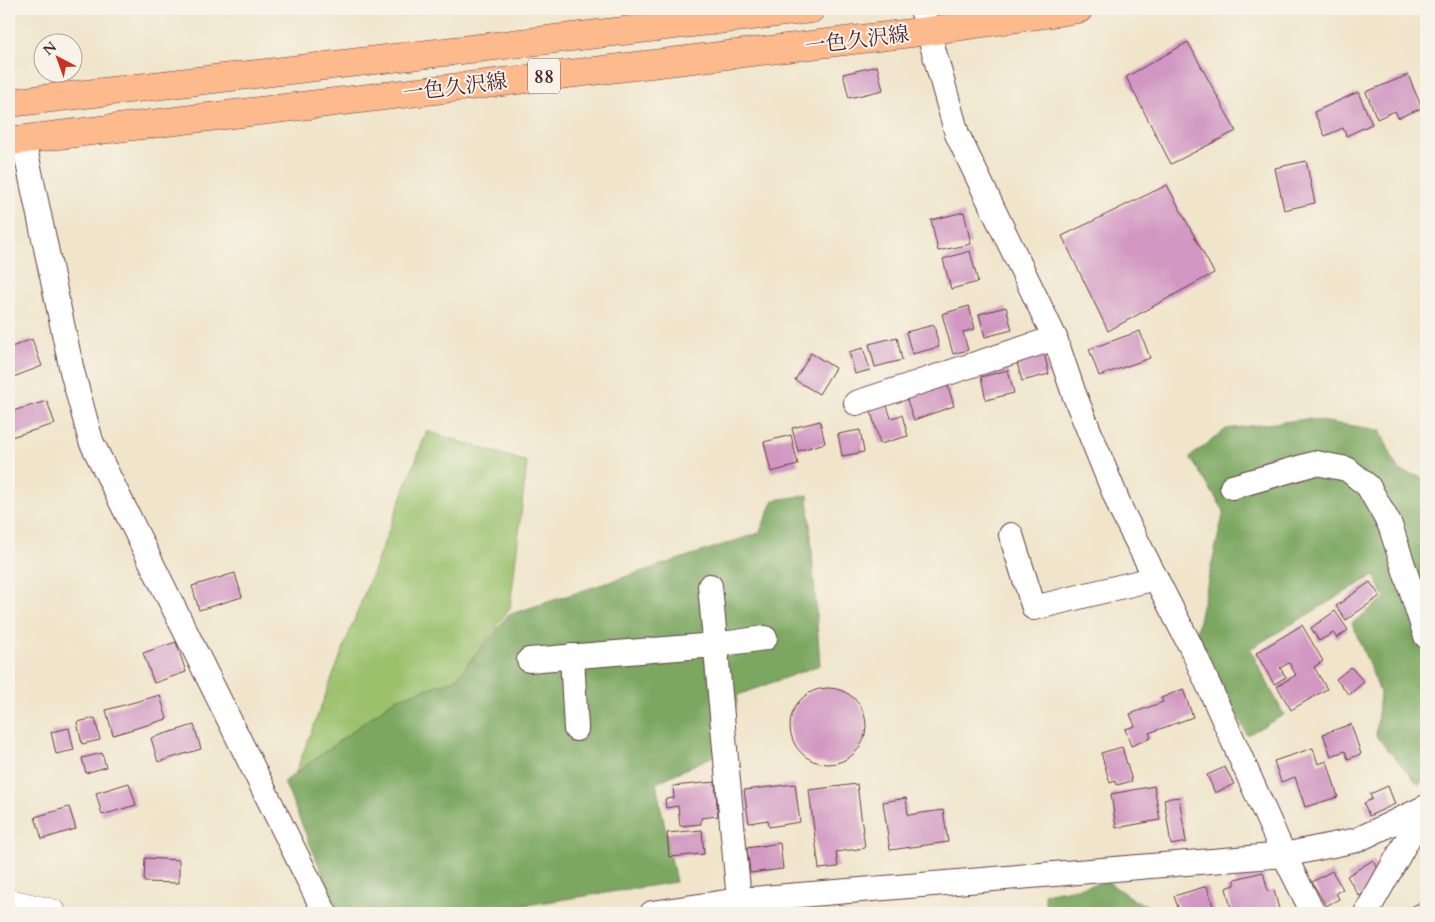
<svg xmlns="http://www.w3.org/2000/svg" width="1435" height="922" font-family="Cardo,'Noto Serif JP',serif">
	<rect width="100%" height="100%" fill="#f7f3e8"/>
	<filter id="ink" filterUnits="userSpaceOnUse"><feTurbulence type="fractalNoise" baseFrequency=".02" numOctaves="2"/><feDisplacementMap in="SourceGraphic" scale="10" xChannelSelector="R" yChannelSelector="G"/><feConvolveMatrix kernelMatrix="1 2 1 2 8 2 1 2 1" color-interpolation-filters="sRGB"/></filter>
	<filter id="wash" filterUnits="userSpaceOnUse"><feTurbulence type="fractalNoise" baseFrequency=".0096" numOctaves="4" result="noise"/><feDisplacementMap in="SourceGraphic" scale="20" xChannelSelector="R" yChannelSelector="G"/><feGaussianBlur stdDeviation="1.12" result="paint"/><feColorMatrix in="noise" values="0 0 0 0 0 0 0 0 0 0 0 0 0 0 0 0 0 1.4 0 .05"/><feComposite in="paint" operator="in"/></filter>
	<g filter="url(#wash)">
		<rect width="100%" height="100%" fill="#f0e5cb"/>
		<polygon fill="#9bc16d" stroke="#72704c" points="427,431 527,462 510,608 456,679 396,699 295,774"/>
		<g fill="#7ca760" stroke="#636346">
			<polygon points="1307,419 1380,430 1398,470 1426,479 1426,779 1418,784 1376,736 1380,692 1352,623 1385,598 1374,575 1250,649 1284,715 1247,735 1196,633 1224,511 1190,457 1226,429"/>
			<polygon points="808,495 820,665 738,695 728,749 656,783 676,882 475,913 339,913 284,782 396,699 456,679 508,615 759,533 774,500"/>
			<polygon points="1108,882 1134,900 1167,913 1047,913 1044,894"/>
		</g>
		<g id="blocks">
			<g fill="#d197c2">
				<polygon points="404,9 444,9 444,10 405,15"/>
				<polygon points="1188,42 1236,131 1171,164 1126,77"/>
				<polygon points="877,66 883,90 849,98 843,74"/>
				<polygon points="1408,75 1422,108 1398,118 1395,111 1377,119 1366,92"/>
				<polygon points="1358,92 1372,124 1346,136 1343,128 1325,136 1314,112"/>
				<polygon points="1306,161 1315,203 1284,210 1275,168"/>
				<polygon points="1167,185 1214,273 1108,331 1062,236"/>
				<polygon points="964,212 971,244 938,251 931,220"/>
				<polygon points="970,251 978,282 951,289 943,259"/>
				<polygon points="969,306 975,329 963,332 968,350 953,354 942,314"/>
				<polygon points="1006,307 1012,330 985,337 979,314"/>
				<polygon points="934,325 939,347 912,354 906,332"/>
				<polygon points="1140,331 1150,358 1099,376 1089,349"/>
				<polygon points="897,337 902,360 875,367 869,344"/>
				<polygon points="32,339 42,366 11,378 9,371 9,348"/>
				<polygon points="863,348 870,370 855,374 849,352"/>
				<polygon points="1044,352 1049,374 1022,381 1016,359"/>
				<polygon points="811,353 835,368 819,394 795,380"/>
				<polygon points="1008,370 1014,393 986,400 981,377"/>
				<polygon points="947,383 954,406 914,420 906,397"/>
				<polygon points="47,401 55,424 11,437 9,412"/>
				<polygon points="886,403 891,418 902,415 908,436 880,444 870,408"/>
				<polygon points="820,421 825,443 798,451 792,428"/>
				<polygon points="860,430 864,452 842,456 838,434"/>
				<polygon points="791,435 798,465 771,472 764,442"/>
				<polygon points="235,573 242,597 199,610 192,586"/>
				<polygon points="1370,582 1380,596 1346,620 1336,606"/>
				<polygon points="1335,611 1348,630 1337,638 1333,633 1319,641 1311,628"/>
				<polygon points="1302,625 1323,661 1314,667 1327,689 1291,710 1277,686 1296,675 1289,663 1280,668 1286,677 1274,684 1256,653"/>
				<polygon points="176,642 186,672 154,683 143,653"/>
				<polygon points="1351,667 1364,682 1349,695 1336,679"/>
				<circle cx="828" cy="726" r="38"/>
				<polygon points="1183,689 1193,717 1149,733 1151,738 1131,746 1125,729 1135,726 1130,714 1163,702 1161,698"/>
				<polygon points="160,695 167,719 113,735 106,710"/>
				<polygon points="95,718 100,740 82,744 77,722"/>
				<polygon points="1351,724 1361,754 1348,759 1345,751 1331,756 1323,734"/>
				<polygon points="194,725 201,749 158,762 151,738"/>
				<polygon points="69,728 74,750 56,754 51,732"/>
				<polygon points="1122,747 1132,781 1117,785 1115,781 1110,783 1101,753"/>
				<polygon points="1313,748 1318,764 1327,761 1338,797 1305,807 1295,777 1281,782 1274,761"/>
				<polygon points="102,753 106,767 86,773 82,758"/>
				<polygon points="1225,767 1234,784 1215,793 1207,775"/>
				<polygon points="715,782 718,816 701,818 701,824 680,826 678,806 666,808 665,799 674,798 673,786"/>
				<polygon points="129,783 136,805 102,815 96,793"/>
				<polygon points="795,784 800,822 769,827 768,820 749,823 744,790"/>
				<polygon points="857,784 865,848 836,852 838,867 819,869 809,790"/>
				<polygon points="1154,786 1160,820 1116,828 1111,794"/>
				<polygon points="1388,786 1395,804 1369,816 1364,803 1372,799 1370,794"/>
				<polygon points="1179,797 1186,842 1171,845 1164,799"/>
				<polygon points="906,798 908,815 943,810 948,842 890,850 883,802"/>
				<polygon points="69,807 76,829 42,839 35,817"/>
				<polygon points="702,830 704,854 669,857 667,833"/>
				<polygon points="780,843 783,869 750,873 747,848"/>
				<polygon points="145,858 179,860 179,883 144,882"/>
				<polygon points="1373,860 1380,872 1369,891 1359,896 1347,876"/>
				<polygon points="1332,871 1343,889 1336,893 1339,899 1326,906 1312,882"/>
				<polygon points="1263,872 1268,891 1274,890 1279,909 1262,913 1232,913 1226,888 1235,885 1235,879"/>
				<polygon points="1207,886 1215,913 1180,913 1174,896"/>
				<polygon points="1424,900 1426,913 1407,913 1406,910"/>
			</g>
		</g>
	</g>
	<g filter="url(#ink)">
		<use href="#blocks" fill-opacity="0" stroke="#633d43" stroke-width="1"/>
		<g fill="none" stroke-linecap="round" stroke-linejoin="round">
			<g stroke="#633d43" stroke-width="26">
				<g id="minor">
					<polyline points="922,9 957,134 1055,338 1074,394 1122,512 1194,653 1284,855 1313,913"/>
					<polyline points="23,139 72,371 91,441 325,913"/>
					<polyline points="856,403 1055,338"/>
					<polyline points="1232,487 1316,463 1347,469 1368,486 1390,525 1426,636"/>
					<polyline points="1011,535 1034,608 1156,578"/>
					<polyline points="710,586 739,900"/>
					<polyline points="572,656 576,729"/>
					<polyline points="529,660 715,645 765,638"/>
					<polyline points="652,913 739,900 1284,855 1357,840 1426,807"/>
					<polyline points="1366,913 1426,807"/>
				</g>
			</g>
			<g stroke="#633d43" stroke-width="29">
				<polyline id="tertiary" points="9,903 52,913"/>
			</g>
			<g stroke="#633d43" stroke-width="29">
				<g id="primary">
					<polyline points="9,103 811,9"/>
					<polyline points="9,141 928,31 1079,9"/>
				</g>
			</g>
			<use href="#minor" stroke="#fff" stroke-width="24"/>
			<use href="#tertiary" stroke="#fff" stroke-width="28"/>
			<use href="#primary" stroke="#fcba8d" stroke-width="28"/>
		</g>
	</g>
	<g text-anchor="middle" stroke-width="4" stroke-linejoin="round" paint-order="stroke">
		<rect fill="#f7f3e8" stroke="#7e5f64" stroke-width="1" x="528" y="58.5" width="32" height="35" rx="4"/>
		<g font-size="20" font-weight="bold" fill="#4a1f2b">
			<text x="544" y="83">88</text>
		</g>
		<g font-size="21" fill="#4a1f2b" stroke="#f7f3e8">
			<text transform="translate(857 40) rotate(-7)" y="7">一色久沢線</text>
			<text transform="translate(455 87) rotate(-7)" y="7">一色久沢線</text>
		</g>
	</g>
	<rect width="1435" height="922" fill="none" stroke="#f7f3e8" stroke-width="30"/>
	<g transform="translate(58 58) rotate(319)"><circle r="24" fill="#f7f3e8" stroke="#b29e9c"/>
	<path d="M0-4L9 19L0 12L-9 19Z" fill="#c8321e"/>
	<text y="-8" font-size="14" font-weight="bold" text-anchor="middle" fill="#4a1f2b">N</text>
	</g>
</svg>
